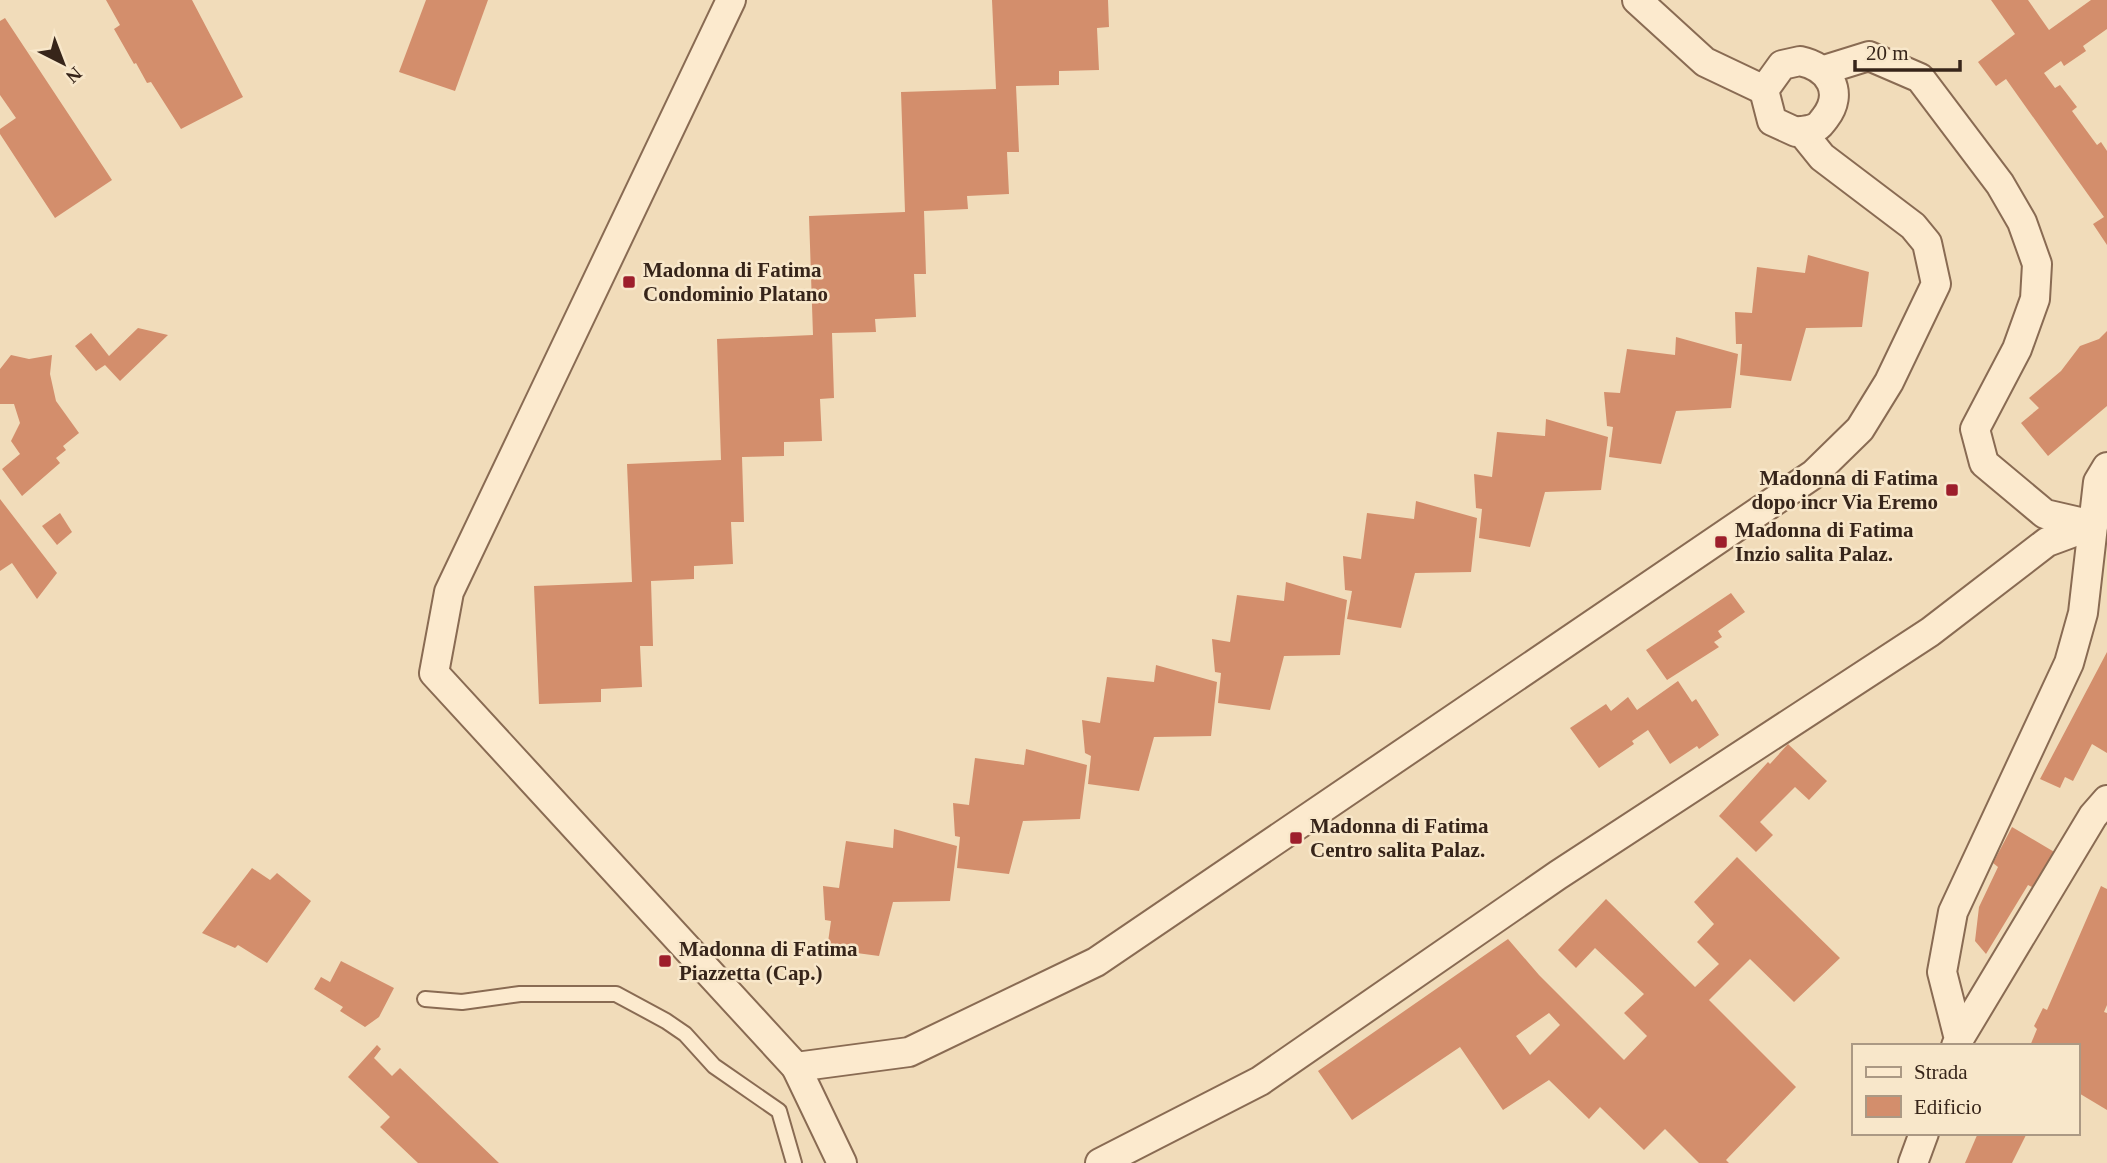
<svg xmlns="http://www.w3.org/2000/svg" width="2107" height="1163" font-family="'Times New Roman',serif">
	<rect width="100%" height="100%" fill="#f1dcba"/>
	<g fill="#d38e6c" fill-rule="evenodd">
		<polygon points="106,0 192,0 243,97 181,129 151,82 147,83 136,63 134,64 114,29 120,25"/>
		<polygon points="426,0 488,0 455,91 399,72"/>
		<polygon points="992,0 1108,0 1109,27 1097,28 1099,70 1059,71 1059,85 1016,86 1019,152 1007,152 1009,194 967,196 968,209 924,211 926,274 914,274 916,317 875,319 876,332 832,333 834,398 820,399 822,441 784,442 784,456 742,457 744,522 731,522 733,564 694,566 694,579 651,581 653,646 640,646 642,687 601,689 601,702 539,704 534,586 632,582 627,464 721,460 717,339 813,335 809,216 905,212 901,92 996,89"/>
		<polygon points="1991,0 2028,0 2049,30 2091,0 2107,0 2107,29 2083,46 2086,51 2064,66 2061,61 2044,73 2055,88 2060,85 2077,107 2072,111 2097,145 2101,142 2107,151 2107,245 2093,224 2104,217 2006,79 1996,86 1978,62 2015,34"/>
		<polygon points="5,18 112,180 55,218 0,134 0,129 16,118 0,95 0,21"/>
		<polygon points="1808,255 1869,272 1862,327 1806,328 1791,381 1740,375 1742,344 1736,344 1735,312 1752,313 1757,267 1805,273"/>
		<polygon points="138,328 168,335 120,381 105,365 96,371 75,346 91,333 109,356"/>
		<polygon points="2107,331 2107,406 2048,456 2021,423 2039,408 2029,398 2061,371 2080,346 2099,339"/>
		<polygon points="1676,337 1738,354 1731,408 1676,411 1661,464 1609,457 1613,427 1607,426 1604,392 1620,393 1627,349 1675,355"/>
		<polygon points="11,355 29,359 52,355 50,374 56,401 79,433 63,446 66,450 56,458 60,463 22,496 2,469 20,454 11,441 20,423 14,404 0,404 0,369"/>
		<polygon points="1546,419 1608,437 1601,490 1545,492 1530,547 1479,538 1482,509 1476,508 1474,474 1492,477 1497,432 1545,436"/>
		<polygon points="0,499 57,573 37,599 12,563 0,571"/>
		<polygon points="1416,501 1477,518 1471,572 1415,573 1401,628 1347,619 1352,591 1345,590 1343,556 1361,559 1367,513 1414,519"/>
		<polygon points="60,513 72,532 57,545 42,526"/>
		<polygon points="1286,582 1347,600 1340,655 1284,656 1270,710 1218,703 1221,673 1215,672 1212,639 1230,642 1237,595 1284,601"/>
		<polygon points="1731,593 1745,612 1718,631 1722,637 1714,642 1719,647 1667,680 1646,650"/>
		<polygon points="2107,652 2107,753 2092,744 2073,781 2065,777 2060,788 2040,779"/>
		<polygon points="1156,665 1217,682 1211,736 1154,737 1139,791 1088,784 1091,756 1085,753 1082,720 1100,723 1107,677 1154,682"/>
		<polygon points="1678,681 1692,702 1696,699 1719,735 1699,749 1697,746 1670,764 1648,730 1632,741 1634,744 1599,768 1570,728 1606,704 1611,711 1628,697 1637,710"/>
		<polygon points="1788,744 1827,781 1809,800 1795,787 1760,822 1773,835 1756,852 1719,816 1768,762 1770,764"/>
		<polygon points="1026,749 1087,765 1080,819 1023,821 1009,874 957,868 960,837 955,836 953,803 969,805 975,758 1024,765"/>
		<polygon points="2012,827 2056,853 2034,888 2028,885 1986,954 1975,941 1979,907 1998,867 1993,863"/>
		<polygon points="894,829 957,846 950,901 893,902 879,956 827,949 831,921 825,920 823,886 839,888 846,841 893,848"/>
		<path d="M1737,857L1840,958L1794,1002L1750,959L1709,1000L1796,1087L1726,1160L1729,1163H1699L1665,1129L1644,1150L1600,1107L1589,1119L1549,1080L1503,1110L1460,1047L1352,1120L1318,1071L1508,939L1539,975L1624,1060L1647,1036L1624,1013L1644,994L1595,948L1576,968L1558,950L1606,899L1695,987L1719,964L1697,942L1714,924L1694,902ZM1549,1013L1560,1025L1530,1055L1516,1036Z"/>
		<polygon points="252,868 270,880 277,873 311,901 267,963 238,945 235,948 202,933"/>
		<polygon points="2101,886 2107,889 2107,1005 2104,1012 2107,1013 2107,1110 2077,1092 2077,1046 2030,1046 2037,1029 2034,1026 2043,1008 2047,1010"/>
		<polygon points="341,961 394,988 379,1017 365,1027 340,1011 343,1007 314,989 321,977 330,982"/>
		<polygon points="377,1045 381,1049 374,1058 392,1076 400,1068 499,1163 418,1163 380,1127 390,1117 348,1077"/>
		<polygon points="1978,1133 2027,1133 2012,1163 1965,1163"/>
	</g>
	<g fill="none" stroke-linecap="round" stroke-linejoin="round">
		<g stroke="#896b53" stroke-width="18">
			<polyline id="lane" points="425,999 462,1002 520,994 616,994 666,1021 685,1034 714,1066 779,1111 794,1163"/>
		</g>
		<g stroke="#896b53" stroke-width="32">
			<g id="street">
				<polyline points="731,0 449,592 434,673 796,1067 909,1052 1096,962 1814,474 1860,429 1889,382 1936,284 1927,243 1913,226 1822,157 1801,131"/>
				<polyline points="1637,0 1705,62 1764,90"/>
				<path d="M1800,61C1829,67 1845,92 1825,118C1825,118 1819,126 1818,126C1813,130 1802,131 1796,132L1772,121L1764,90L1782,65Z"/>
				<polyline points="1824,70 1869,56 1920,78 2000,184 2022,222 2037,264 2035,299 2017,349 1975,429 1984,463 2045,514 2093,525"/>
				<polyline points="1959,1039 2093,816 2107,800"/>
				<polyline points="1956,1046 1959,1039 1942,972 1953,912 2069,663 2083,613 2098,482 2107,467"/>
				<polyline points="796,1067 842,1163"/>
				<polyline points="1100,1163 1260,1081 1558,875 1930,632 2047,542 2093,525"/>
				<polyline points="1913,1163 1924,1133"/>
			</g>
		</g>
		<use href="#lane" stroke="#fceace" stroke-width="14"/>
		<use href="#street" stroke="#fceace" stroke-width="28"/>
	</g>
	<g fill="#9d1e2b" stroke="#f8e7ca" stroke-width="2.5">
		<rect x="622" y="275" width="14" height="14" rx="3.5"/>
		<rect x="1945" y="483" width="14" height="14" rx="3.5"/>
		<rect x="1714" y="535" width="14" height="14" rx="3.5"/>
		<rect x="1289" y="831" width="14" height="14" rx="3.5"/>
		<rect x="658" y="954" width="14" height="14" rx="3.5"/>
	</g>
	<g text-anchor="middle" stroke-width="5" stroke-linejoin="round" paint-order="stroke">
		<g font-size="21" font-weight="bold" fill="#37251a" stroke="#f8e7ca" text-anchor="start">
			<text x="643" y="277">Madonna di Fatima<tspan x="643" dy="24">Condominio Platano</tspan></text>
			<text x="1938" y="485" text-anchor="end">Madonna di Fatima<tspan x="1938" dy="24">dopo incr Via Eremo</tspan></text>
			<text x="1735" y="537">Madonna di Fatima<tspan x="1735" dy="24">Inzio salita Palaz.</tspan></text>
			<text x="1310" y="833">Madonna di Fatima<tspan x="1310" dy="24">Centro salita Palaz.</tspan></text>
			<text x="679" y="956">Madonna di Fatima<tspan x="679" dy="24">Piazzetta (Cap.)</tspan></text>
		</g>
	</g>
	<rect x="1852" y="1044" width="228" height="91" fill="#f8e7ca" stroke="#ab9984" stroke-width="2"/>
	<rect x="1866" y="1067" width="35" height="10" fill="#fceace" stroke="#ab9984" stroke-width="2"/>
	<text x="1914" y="1079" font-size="21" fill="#37251a">Strada</text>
	<rect x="1866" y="1096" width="35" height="21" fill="#d38e6c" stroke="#ab9984" stroke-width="2"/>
	<text x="1914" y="1114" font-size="21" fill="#37251a">Edificio</text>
	<g transform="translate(63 63) rotate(138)" stroke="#f8e7ca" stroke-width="5" paint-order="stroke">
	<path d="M0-5L12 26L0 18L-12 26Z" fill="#37251a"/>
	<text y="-10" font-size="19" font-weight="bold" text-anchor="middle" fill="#37251a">N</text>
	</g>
	<path d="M1855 60v10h105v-10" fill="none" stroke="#37251a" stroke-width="3.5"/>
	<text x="1866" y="60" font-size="21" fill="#37251a" stroke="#f8e7ca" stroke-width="5" paint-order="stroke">20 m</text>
</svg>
